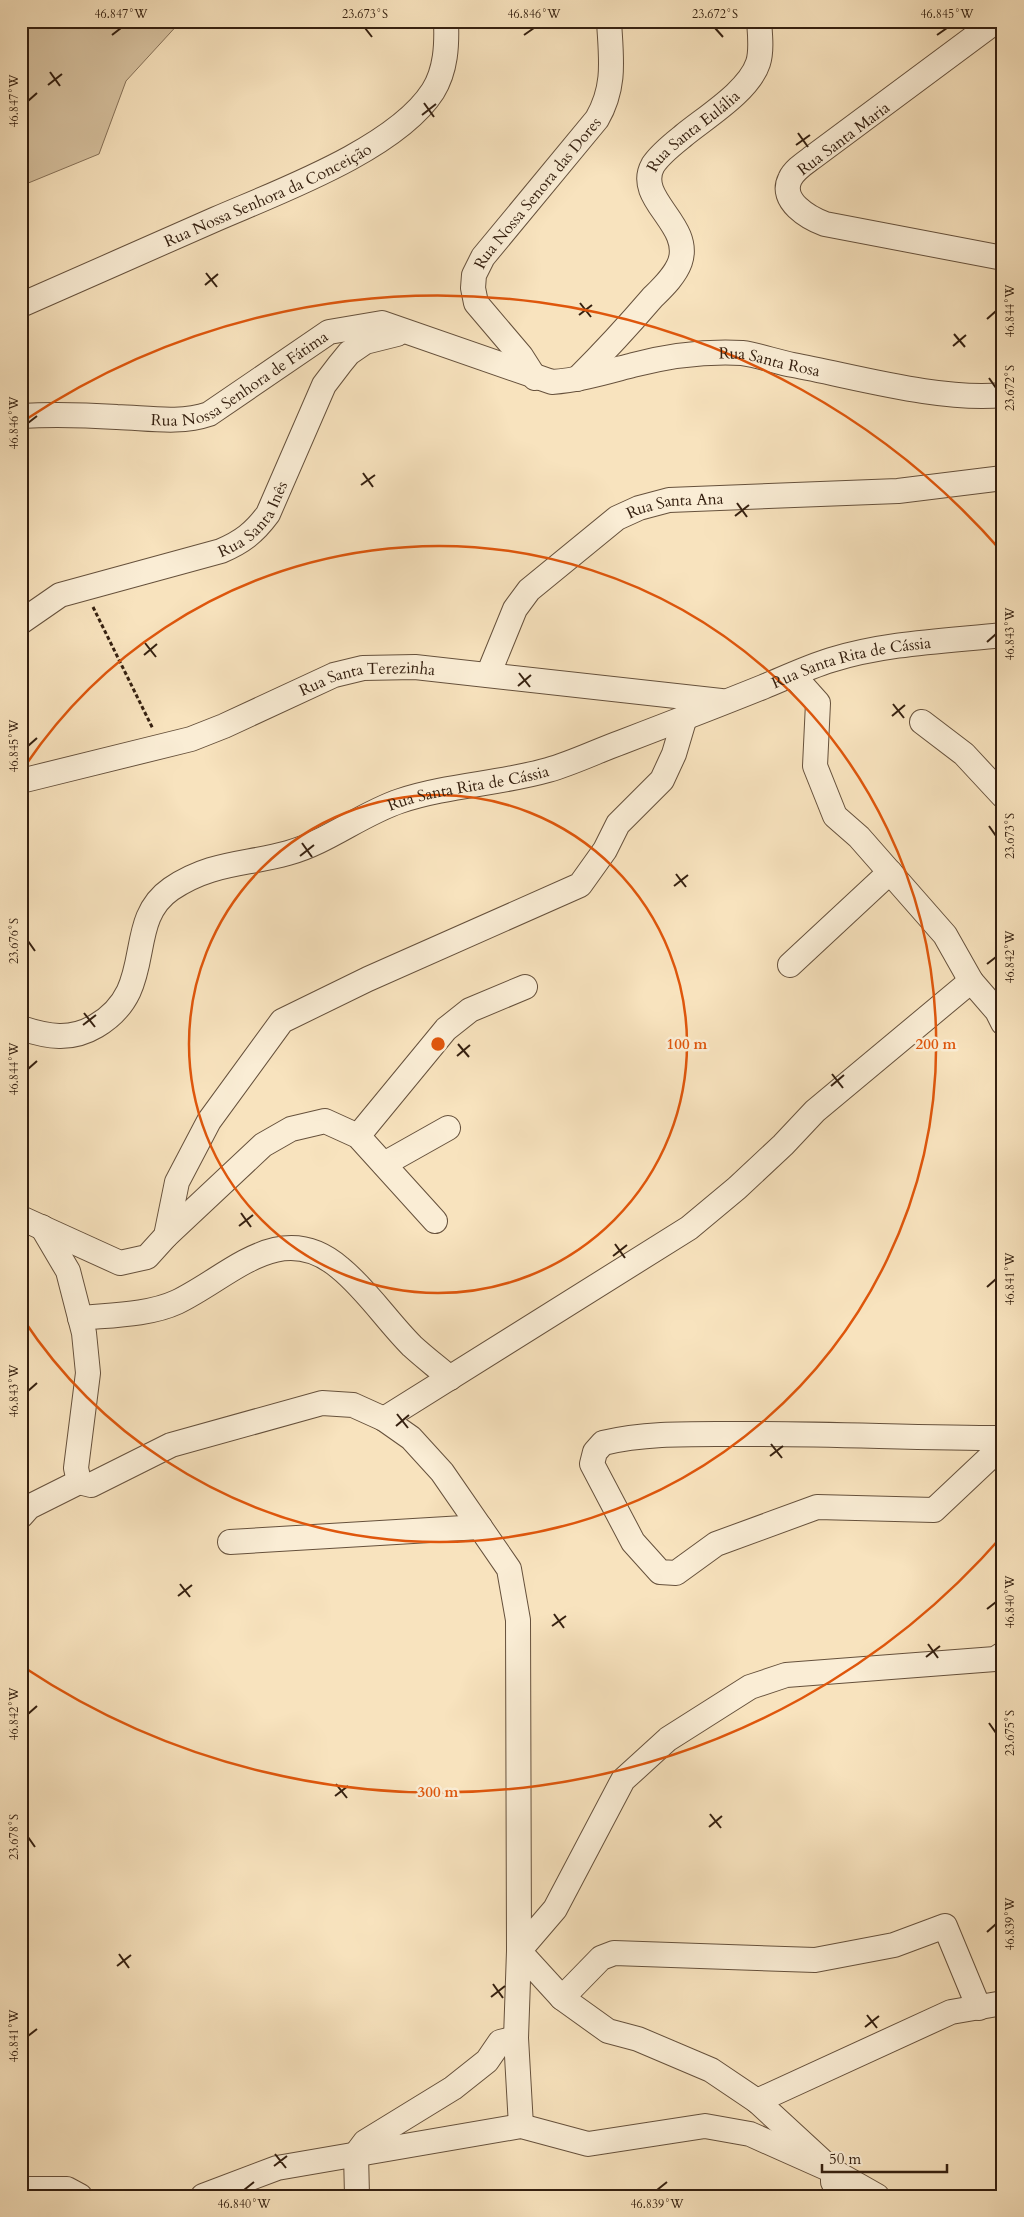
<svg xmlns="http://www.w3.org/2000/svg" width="1024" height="2217" font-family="Cardo,serif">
	<rect width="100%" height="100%" fill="#f8e3be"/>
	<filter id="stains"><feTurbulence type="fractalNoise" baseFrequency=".004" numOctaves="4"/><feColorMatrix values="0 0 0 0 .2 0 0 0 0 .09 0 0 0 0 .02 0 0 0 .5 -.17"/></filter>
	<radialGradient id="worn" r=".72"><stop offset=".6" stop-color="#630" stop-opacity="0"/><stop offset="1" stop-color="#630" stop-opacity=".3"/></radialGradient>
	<g fill="#d7c2a0" stroke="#867158">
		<polygon points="21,21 181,21 126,81 99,154 21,186"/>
		<polygon points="782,2190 782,2196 739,2196"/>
	</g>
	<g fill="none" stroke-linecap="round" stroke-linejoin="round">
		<g stroke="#66513c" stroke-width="26">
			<g id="minor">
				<path d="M996,21L813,157C805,163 794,170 790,179C779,201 809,218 825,224L1003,258"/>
				<path id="s1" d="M21,305C86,276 151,248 216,219C278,192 396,149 433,91C446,70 447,45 446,21"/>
				<path id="s2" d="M535,378L521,356L476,303L473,288L474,275L483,257L597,119C616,86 611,58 609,21"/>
				<path id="s3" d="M577,379C603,353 628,326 652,298C662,288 675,276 680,262C693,224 634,199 653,165C660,154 673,144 683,136C706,117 749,91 758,63C762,51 760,34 759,21"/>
				<path id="s4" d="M21,416C54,414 85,415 117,417C148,418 180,424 209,414L329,332L382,323L552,382C580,380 606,372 633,365C668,356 706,351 742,353C759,355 776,362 793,365C857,377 939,401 1003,395"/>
				<path id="s5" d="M21,622L60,595L221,551C242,542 254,533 268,514L324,385L340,364L349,353L365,342L397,334"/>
				<path id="s6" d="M488,675L515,609L529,590L617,518L639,508L669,500L898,491L1003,478"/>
				<polyline points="793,675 818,703 815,766 835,816 859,837 945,935 971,981"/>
				<polyline points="922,722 964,754 1003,796"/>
				<path id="s7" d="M21,781L191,739L224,726L334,675L363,668L415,667L721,701"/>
				<polyline points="790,965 890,872"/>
				<path id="s8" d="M21,1028C48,1037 71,1041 96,1026C159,989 122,923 171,889C211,862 245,865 288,853C328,842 361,814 400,801C448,785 499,784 548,770C573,763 597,751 622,742C669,724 716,706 763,687C785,678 808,667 831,660C886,643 945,641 1003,635"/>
				<polyline points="358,1136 446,1029 470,1010 525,987"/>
				<polyline points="384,1164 448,1128"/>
				<polyline points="21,1218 120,1263 147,1257 166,1236 177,1182 209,1121 282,1021 368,979 580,885 605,850 618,824 662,780 674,754 685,717"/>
				<polyline points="42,1227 68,1271 84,1333 88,1373 76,1468 79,1482 91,1485 171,1445 322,1403 353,1405 384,1419 411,1438 442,1472 509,1569 518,1620 519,1951 516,2038 521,2126"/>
				<polyline points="166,1236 263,1145 291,1129 325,1121 358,1136 435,1221"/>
				<path d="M80,1318C111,1315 149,1315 177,1302C231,1276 281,1217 340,1268C367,1290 387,1321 412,1346C424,1357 437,1367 450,1378"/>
				<polyline points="384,1419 689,1228 737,1188 783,1145 815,1111 971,981 997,1011 1003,1023"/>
				<path d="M1003,1438C912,1438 822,1433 732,1434C689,1434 644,1433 603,1443L595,1452L592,1464L633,1542L660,1572L676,1573L716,1544L817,1507L934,1510L1003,1445"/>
				<polyline points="21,1516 29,1507 79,1482"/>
				<polyline points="230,1542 480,1527"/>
				<polyline points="562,1998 601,1958 614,1953 815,1960 894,1945 945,1926 979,2008"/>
				<polyline points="757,2101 951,2012 1003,2003"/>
				<polyline points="21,2189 67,2189 80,2196"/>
				<polyline points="203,2196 277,2168 521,2126 588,2144 705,2126 750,2134 833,2171 877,2196"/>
				<polyline points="357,2196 356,2154 365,2142 453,2088 487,2061 500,2042 516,2038"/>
				<polyline points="840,2196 833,2182 833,2171 757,2101 711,2070 638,2039 608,2031 562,1998 519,1951 555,1909 623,1780 668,1739 750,1687 786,1675 995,1659 1003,1654"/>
			</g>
		</g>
		<polyline stroke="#352010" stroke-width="3" stroke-dasharray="4 2.5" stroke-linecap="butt" points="93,607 153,729"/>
		<use href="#minor" stroke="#faedd5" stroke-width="24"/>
	</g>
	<path fill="none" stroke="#352010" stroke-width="2" d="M365,28L372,37M715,28L723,37M112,35L121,28M524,35L534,28M937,35L947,28M50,72L60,86M48,85L62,74M28,101L37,93M424,103L434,117M422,115L436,104M798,133L808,147M796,145L810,135M206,273L217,287M205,285L218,274M580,303L591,317M579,315L592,305M987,319L996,311M954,334L965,347M953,346L966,335M989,378L996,388M28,423L37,416M363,473L373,487M361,485L375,475M737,503L747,517M735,516L749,505M987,642L996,634M145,643L156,657M144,655L157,644M519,673L530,687M518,686L531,675M893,704L904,718M892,716L905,705M28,746L37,738M989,826L996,836M302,843L312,857M300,856L314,845M676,874L686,887M674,886L688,875M28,941L35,951M987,964L996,957M84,1013L95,1027M83,1025L96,1015M458,1044L469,1057M457,1056L470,1045M28,1069L37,1061M832,1074L843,1088M831,1086L844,1075M241,1213L251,1227M239,1226L253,1215M615,1244L625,1258M613,1256L627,1245M987,1287L996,1279M28,1391L37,1383M397,1414L408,1428M396,1426L409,1415M771,1444L782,1458M770,1456L783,1446M180,1584L190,1597M178,1596L192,1585M987,1609L996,1602M554,1614L564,1628M552,1626L566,1616M928,1644L938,1658M926,1657L940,1646M28,1714L37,1706M989,1723L996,1733M336,1784L347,1798M335,1796L348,1786M710,1814L721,1828M709,1827L722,1816M28,1837L35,1847M987,1932L996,1924M119,1954L129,1968M117,1966L131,1955M493,1984L503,1998M491,1997L505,1986M867,2015L877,2028M865,2027L879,2016M28,2036L37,2029M275,2154L286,2168M274,2166L287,2156M244,2190L254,2182M657,2190L667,2182"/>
	<g fill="none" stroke="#df560c" stroke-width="2.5">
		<circle cx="438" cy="1044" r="249"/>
		<path d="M23 769A498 498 0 1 1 23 1319"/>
		<path d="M1003 1535A748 748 0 0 1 25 1668M25 420A748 748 0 0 1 1003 553"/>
	</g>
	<g text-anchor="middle" stroke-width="5" stroke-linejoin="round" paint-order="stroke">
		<g font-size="16" fill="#352010" stroke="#faedd5">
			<text dy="6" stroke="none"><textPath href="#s3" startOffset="315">Rua Santa Eulália</textPath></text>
			<text transform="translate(843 138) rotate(-37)" y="6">Rua Santa Maria</text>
			<text dy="6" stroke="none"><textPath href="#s1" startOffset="270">Rua Nossa Senhora da Conceição</textPath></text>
			<text dy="6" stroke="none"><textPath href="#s2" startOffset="228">Rua Nossa Senora das Dores</textPath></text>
			<text dy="6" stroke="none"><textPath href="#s4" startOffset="789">Rua Santa Rosa</textPath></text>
			<text dy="6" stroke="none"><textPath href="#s4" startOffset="230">Rua Nossa Senhora de Fátima</textPath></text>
			<text dy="6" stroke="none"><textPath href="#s6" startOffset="269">Rua Santa Ana</textPath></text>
			<text dy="6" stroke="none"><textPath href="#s5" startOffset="261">Rua Santa Inês</textPath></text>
			<text dy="6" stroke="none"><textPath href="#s8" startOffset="961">Rua Santa Rita de Cássia</textPath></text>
			<text dy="6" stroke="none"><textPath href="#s7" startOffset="364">Rua Santa Terezinha</textPath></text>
			<text dy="6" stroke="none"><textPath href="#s8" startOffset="556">Rua Santa Rita de Cássia</textPath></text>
		</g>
	</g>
	<circle cx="438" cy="1044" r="8" fill="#df560c" stroke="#faedd5" stroke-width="2.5"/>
	<g font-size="15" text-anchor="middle" font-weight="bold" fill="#df560c" stroke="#faedd5" stroke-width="5" stroke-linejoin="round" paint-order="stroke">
		<text x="687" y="1049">100 m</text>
		<text x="936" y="1049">200 m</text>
		<text x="438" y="1797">300 m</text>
	</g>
	<rect width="1024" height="2217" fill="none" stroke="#f8e3be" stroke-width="55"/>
	<path d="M822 2164v8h125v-8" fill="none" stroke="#352010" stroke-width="2.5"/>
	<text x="829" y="2164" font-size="15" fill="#352010" stroke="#faedd5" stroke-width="4" paint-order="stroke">50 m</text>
	<rect x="28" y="28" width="968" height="2162" fill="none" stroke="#352010" stroke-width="2"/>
	<g font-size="12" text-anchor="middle" fill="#352010">
		<text x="121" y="18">46.847°W</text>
		<text x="365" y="18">23.673°S</text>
		<text x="534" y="18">46.846°W</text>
		<text x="715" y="18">23.672°S</text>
		<text x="947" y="18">46.845°W</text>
		<text transform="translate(14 101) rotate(-90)" y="4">46.847°W</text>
		<text transform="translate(1010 311) rotate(-90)" y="4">46.844°W</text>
		<text transform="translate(1010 388) rotate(-90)" y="4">23.672°S</text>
		<text transform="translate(14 423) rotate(-90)" y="4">46.846°W</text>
		<text transform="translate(1010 634) rotate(-90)" y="4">46.843°W</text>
		<text transform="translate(14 746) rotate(-90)" y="4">46.845°W</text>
		<text transform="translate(1010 836) rotate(-90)" y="4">23.673°S</text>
		<text transform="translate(14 941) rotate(-90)" y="4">23.676°S</text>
		<text transform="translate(1010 957) rotate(-90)" y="4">46.842°W</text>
		<text transform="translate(14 1069) rotate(-90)" y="4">46.844°W</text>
		<text transform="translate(1010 1279) rotate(-90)" y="4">46.841°W</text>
		<text transform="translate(14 1391) rotate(-90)" y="4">46.843°W</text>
		<text transform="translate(1010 1602) rotate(-90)" y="4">46.840°W</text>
		<text transform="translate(14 1714) rotate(-90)" y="4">46.842°W</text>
		<text transform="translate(1010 1733) rotate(-90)" y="4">23.675°S</text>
		<text transform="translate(14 1837) rotate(-90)" y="4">23.678°S</text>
		<text transform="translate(1010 1924) rotate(-90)" y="4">46.839°W</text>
		<text transform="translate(14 2036) rotate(-90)" y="4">46.841°W</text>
		<text x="244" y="2208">46.840°W</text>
		<text x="657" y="2208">46.839°W</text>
	</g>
	<rect width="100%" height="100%" filter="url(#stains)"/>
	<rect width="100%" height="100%" fill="url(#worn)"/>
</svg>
